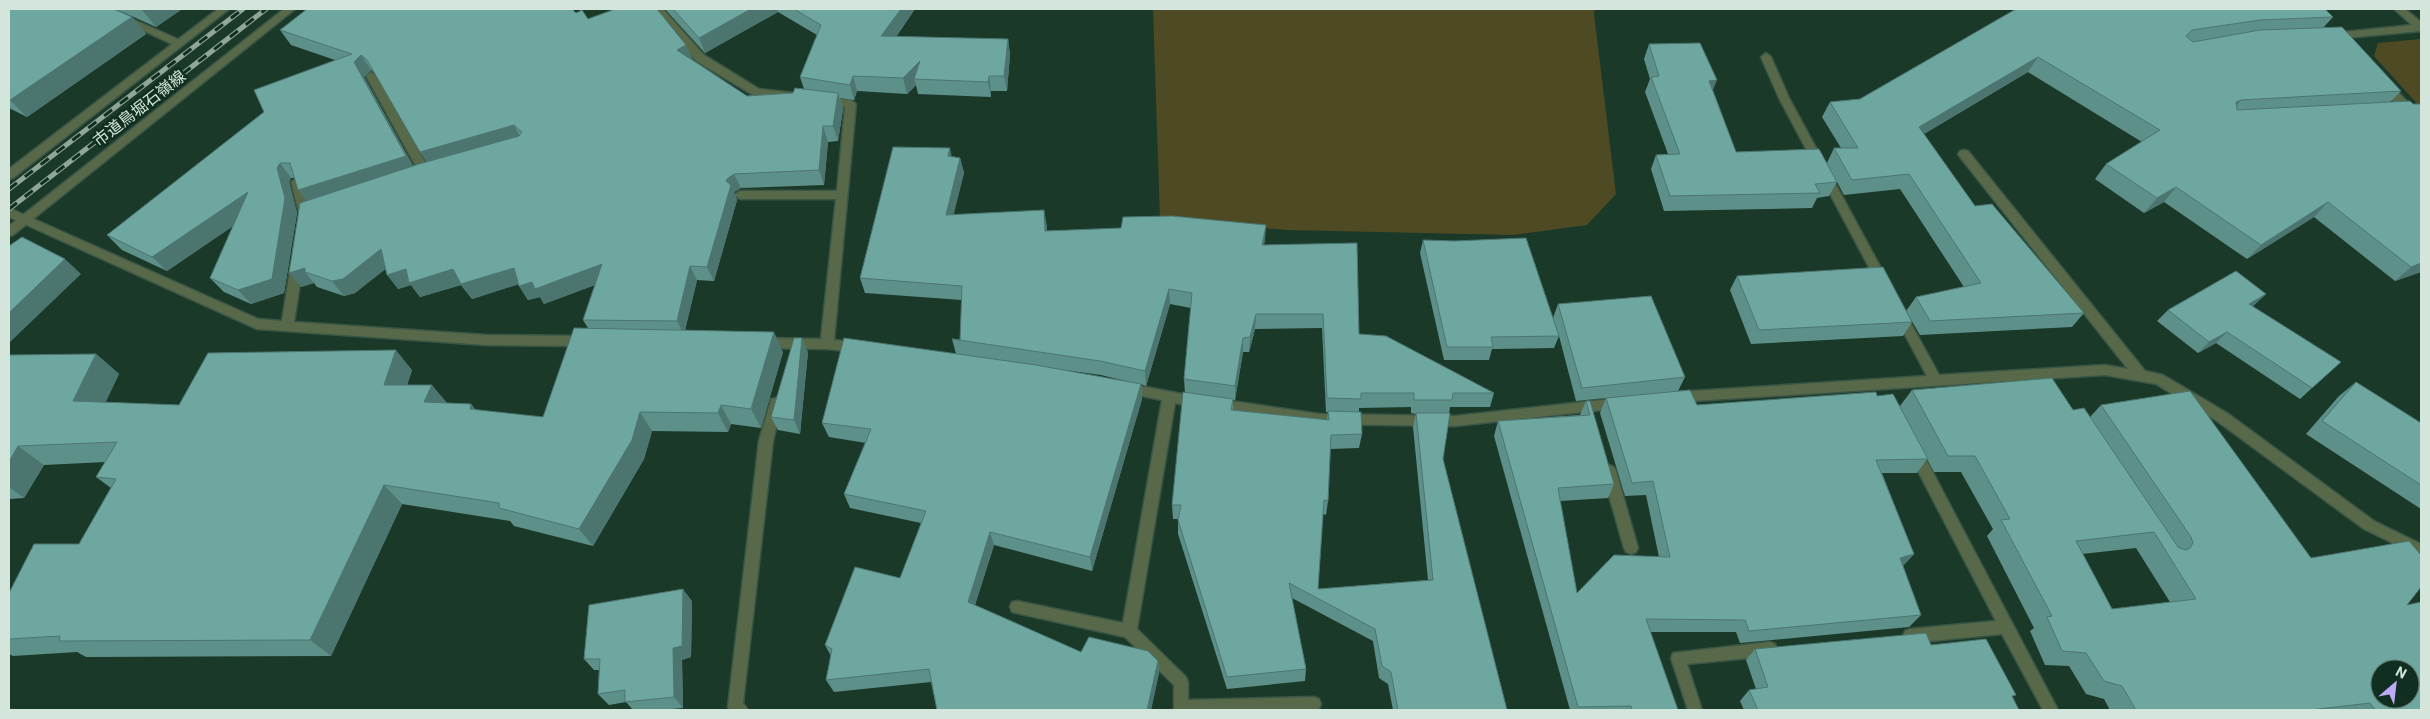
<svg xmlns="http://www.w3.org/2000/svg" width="2430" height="719" font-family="Roboto,'Noto Sans JP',sans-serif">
	<rect width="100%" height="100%" fill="#1b3929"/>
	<g fill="#4e4a23">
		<polygon points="1153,9 1595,9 1594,14 1616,194 1587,225 1513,235 1288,230 1160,220"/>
		<polygon points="2421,39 2421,108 2374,56 2378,43"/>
	</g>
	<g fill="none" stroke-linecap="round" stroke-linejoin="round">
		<g stroke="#395545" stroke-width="3">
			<g id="minor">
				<polygon points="97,9 110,9 182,41 183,43 178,46 174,45"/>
				<polygon points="653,9 663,9 704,55 759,89 794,93 795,96 794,99 753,95 696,61"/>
				<polygon points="2394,9 2405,9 2421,22 2421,31 2334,39 2329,36 2334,33 2412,25"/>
				<polygon points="1766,53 1771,57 1789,98 1889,283 1887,286 1879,286 1779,98 1761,57"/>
				<polygon points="371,72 376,76 432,174 430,177 420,180 414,176 419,172 366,76"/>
				<polygon points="2384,80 2388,81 2421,117 2421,128 2417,127 2380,87 2379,84"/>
				<polygon points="825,97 851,100 856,104 834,340 861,343 863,347 861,351 857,352 827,349 762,348 758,347 756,343 758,339 762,338 821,339 836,199 740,199 734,195 740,191 837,191 845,107 821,104 820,101 821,98"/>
				<polygon points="1964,150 1968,151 2145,371 2163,375 2227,413 2374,521 2421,544 2421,557 2364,529 2217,421 2156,384 2105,375 1677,402 1672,401 1671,397 1672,393 1677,392 1927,376 1894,314 1896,311 1904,311 1939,375 2105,365 2128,369 1960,157 1958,154 1960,151"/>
				<polygon points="297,178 303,182 311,213 305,217 299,213 291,182"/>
				<polygon points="9,208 258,319 282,321 291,264 297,259 303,264 294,322 486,335 587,336 591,337 593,341 591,345 587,346 486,345 257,329 9,217"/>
				<polygon points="1126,383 1197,397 1202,398 1203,402 1202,406 1197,407 1175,403 1137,629 1186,677 1188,682 1188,700 1314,697 1319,699 1321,704 1319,709 1174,710 1174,685 1125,637 1012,612 1010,607 1012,602 1017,601 1123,623 1162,400 1122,392 1120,388 1122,384"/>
				<polygon points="776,398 781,399 782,403 773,441 743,703 748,710 729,710 728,707 759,441 770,403 771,399"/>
				<polygon points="1620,398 1625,399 1626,403 1625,407 1620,408 1455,426 1319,424 1217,409 1212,408 1211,404 1212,400 1217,399 1319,414 1455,416"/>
				<polygon points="1915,446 1920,448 2058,710 2043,710 2002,634 1910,643 1905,641 1903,636 1905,631 1910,629 1996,621 1908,452 1910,448"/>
				<polygon points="1609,465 1614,467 1616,471 1638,548 1636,552 1631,554 1626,552 1624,548 1602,471 1604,467"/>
				<polygon points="1770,642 1775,644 1777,649 1775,654 1770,656 1687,664 1702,710 1688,710 1671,658 1673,653"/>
			</g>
		</g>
		<g stroke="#395545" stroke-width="3">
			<g id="tertiary">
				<polygon points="218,9 229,9 13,178 9,179 9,169"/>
				<polygon points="284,9 295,9 13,235 9,236 9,226"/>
			</g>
		</g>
		<use href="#minor" fill="#586949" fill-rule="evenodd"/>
		<use href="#tertiary" fill="#586949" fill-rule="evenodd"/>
		<g stroke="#90a699" stroke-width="5">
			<g id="rail">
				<polyline points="9,189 243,9"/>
				<polyline points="9,209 266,9"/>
			</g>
		</g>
		<use href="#rail" stroke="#112f20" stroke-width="3" stroke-dasharray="10" stroke-linecap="butt"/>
	</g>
	<g fill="#5e908a" fill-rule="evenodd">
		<polygon points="9,9 182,9 156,27 118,10 132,17 146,34 27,117 9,108"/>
		<path d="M665,9H915L896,37L1008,39L1010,55L1007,91H991V97L918,94L916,85L907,94L857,91L854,100L840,98L843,109L838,141L828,142L824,185L741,188L734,192L737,200L714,281L697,280L685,330L783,352L761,428L731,424L728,432L652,431L644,459L593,546L514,526L510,521L402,504L331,656L86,657L77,652L13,656L9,654V593L79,544L111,488L96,477L105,462L44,465L24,498L9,499V356L96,354L119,374L105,402L179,405L412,370L407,385L447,403L471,404L476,410L543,417L588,328L583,320L595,285L544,304L540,297L528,300L518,284L472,299L461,285L420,297L411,285L398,289L385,269L355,293L344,296L317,287L314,283L301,287L307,200L295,178H291L289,182L297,213L284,293L251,304L224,292L210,278L233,226L167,271L122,250L107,235L264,112L335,60L291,45L280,30L576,13L588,19L693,60L747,96L793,93L804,89L800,77L817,35L778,12L705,53ZM371,70L375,73L420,152L427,162L413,166L364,77Z"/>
		<polygon points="2016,9 2333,17 2323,28 2401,91 2390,102 2421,272 2395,281 2314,217 2247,259 2164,202 2144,213 2095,179 2106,164 2142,142 2028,72 1924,134 1975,206 2084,313 2072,327 1920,335 1906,311 1916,297 1964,287 1900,189 1844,195 1837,182 1829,196 1817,198 1812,208 1664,211 1651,169 1656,155 1668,154 1645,92 1650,79 1644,59 1649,44 1713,90 1736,152 1827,163 1834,148 1841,148 1822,117 1830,102 1860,99"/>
		<path d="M951,157L960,158L964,173L953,214L1047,226V231L1266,225L1264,245L1359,334L1494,393L1490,407H1450L1449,413L1443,459L1507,710H1393L1388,684L1379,678L1373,641L1292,598L1306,669L1305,681L1227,689L1178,534V519H1173L1172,505L1185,393L1184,379L1191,308L1170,304L1146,386L1141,384L1142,399L1092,571L994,545L975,605L1081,652L1158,661L1159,673L1151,710H937L931,682L834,692L826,680L831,656L825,645L900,578L921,523L850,508L844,494L866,443L829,437L822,423L956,354L952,339L960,340L962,300L865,293L860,278ZM1322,328L1326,412H1328L1327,420L1233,410V400H1235L1243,352H1249L1255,329ZM1057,369L1101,375L1133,383ZM1411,407V413L1416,414L1413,427L1428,580L1318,589L1323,514L1326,515L1328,501L1330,449L1359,448L1362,434L1359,412V408Z"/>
		<path d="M1423,240L1556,328L1553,318L1558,304L1685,377L1678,391L1697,405L1877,396L1900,406L1912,390L2073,410L2090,417L2101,405L2311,558L2407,605L2421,710H2110L2104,699L2086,694L2069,666L2045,665L2030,631L2034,628L1987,536L1993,529L1961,472H1934L1927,459L1917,473H1882L1914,554L1903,566L1921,615L1909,627L1740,643L1736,632H1650L1678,710H1570L1494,436L1498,421L1580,415L1586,401L1614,484L1608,498L1560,501L1577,593L1659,557L1646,495L1625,496L1600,413L1606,398L1576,401L1559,336L1554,348L1492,349L1489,360H1444L1420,253ZM2136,548L2170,602L2112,609L2082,554Z"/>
		<polygon points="1737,276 1912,322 1903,336 1751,344 1730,290"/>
		<polygon points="2266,294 2253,306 2312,388 2300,399 2216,343 2198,353 2157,321 2168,310"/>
		<polygon points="808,352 800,434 778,430 771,417"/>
		<polygon points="2356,382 2421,423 2421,509 2306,434 2339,396"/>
		<polygon points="692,601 691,657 682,660 683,708 660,710 633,710 626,702 609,705 598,694 599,670 594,670 584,659"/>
		<polygon points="1931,645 2012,697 2019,710 1744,710 1740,701 1749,690 1756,689 1746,660 1755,649"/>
	</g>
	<g fill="#4c7570">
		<polygon points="144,9 182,9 156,27 142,10"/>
		<polygon points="751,9 777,9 778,12 705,53 699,38"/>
		<polygon points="901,9 915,9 885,52 881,36"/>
		<polygon points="132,17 146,34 27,117 10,100"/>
		<polygon points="1008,39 1010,55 1007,91 1004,76"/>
		<polygon points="686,45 693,60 677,50"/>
		<polygon points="361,55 371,70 364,77 416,171 310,205 298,190 354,62"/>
		<polygon points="2038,57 2028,72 1910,142 1919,127"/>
		<polygon points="920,61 914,79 916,85 907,94 903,78"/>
		<polygon points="853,76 857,91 854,100 850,85"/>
		<polygon points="989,76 991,91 991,97 988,82"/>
		<polygon points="1717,80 1711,95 1709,81"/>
		<polygon points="838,93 843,109 838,141 833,126"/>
		<polygon points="2241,100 2229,115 2236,102"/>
		<polygon points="514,125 522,140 430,167 420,152"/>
		<polygon points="823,126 828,142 824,185 819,170"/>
		<polygon points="950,148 953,163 948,156"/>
		<polygon points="960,158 964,173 950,230 946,215"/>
		<polygon points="280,163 291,178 289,182 297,213 284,293 251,304 238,290 277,168"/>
		<polygon points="734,174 741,188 734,192 737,200 714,281 707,267 726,181 727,179"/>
		<polygon points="2176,187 2164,202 2144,213 2157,198"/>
		<polygon points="248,192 261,207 167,271 152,257"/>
		<polygon points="2328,202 2314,217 2247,259 2261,245"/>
		<polygon points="1044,210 1047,226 1047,246 1045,231"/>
		<polygon points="1266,225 1265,240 1261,260 1262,245"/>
		<polygon points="381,249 392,264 355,293 344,296 332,281"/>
		<polygon points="65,259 81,274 9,343 9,313"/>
		<polygon points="2421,263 2421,272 2395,281 2411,267"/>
		<polygon points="602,264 610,279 544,304 540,297 528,300 519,286 532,282"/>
		<polygon points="690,266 697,280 684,335 677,321"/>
		<polygon points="305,268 305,272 314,283 301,287 289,273"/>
		<polygon points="514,268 523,283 472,299 461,285 420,297 411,285 398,289 387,275 406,269 453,269"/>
		<polygon points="1169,289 1170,304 1146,386 1145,371"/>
		<polygon points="2266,294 2254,305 2238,315 2249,304"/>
		<polygon points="1256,314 1255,329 1249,352 1250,337"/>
		<polygon points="774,332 783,352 761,428 751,409"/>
		<polygon points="2227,332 2216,343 2198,353 2209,342"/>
		<polygon points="802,338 808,352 800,434 794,420"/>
		<polygon points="1243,338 1243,352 1235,400 1235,386"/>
		<polygon points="396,350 412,370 401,405 384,385"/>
		<polygon points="96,354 119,374 97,421 73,401"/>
		<polygon points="1141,384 1142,399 1092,571 1090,557"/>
		<polygon points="432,385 448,404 424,402"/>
		<polygon points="471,404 486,423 470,409"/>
		<polygon points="721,405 731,424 728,432 718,413"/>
		<polygon points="640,412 652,431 644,459 593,546 579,529"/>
		<polygon points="18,446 44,465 24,498 9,487 9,462"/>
		<polygon points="384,485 402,504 331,656 310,640"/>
		<polygon points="990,532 994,545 972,615 968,602"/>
		<polygon points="1914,554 1902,567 1900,558"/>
		<polygon points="683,589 692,601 691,657 682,660 683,708 674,697 673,648"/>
		<polygon points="1158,661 1159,673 1151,710 1147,710"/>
	</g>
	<g fill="#6da7a0" stroke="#4c7570" fill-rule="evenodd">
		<polygon points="9,9 114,9 132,17 10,100 9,99"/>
		<polygon points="307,9 572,9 576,13 582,10 588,19 615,9 657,9 686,45 677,50 747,96 793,93 795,88 838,93 833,126 823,126 819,170 734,174 727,179 726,181 731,185 707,267 690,266 677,321 583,320 602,264 535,289 532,282 519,286 514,268 461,284 453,269 409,283 406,269 387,275 381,249 343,279 332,281 305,272 305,268 289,273 300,203 419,164 519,136 522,132 514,125 420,152 367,60 361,55 354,62 406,156 298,190 290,163 280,163 277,168 285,198 272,279 238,290 210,278 248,192 152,257 107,235 264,112 254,90 352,54 280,30"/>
		<polygon points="673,9 751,9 699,38"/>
		<polygon points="794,9 901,9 881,36 1008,39 1004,76 989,76 988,82 914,79 920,61 903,78 853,76 850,85 800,77 821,25"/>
		<polygon points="2016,9 2325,9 2333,17 2260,20 2192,30 2186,36 2193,42 2260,30 2342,27 2401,91 2241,100 2236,102 2237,110 2410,101 2413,104 2421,104 2421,263 2411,267 2328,202 2261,245 2176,187 2157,198 2106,164 2160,130 2038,57 1919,127 1975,206 1992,204 2084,313 1930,321 1916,297 1981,283 1909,174 1852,180 1834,148 1858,148 1830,102 1860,99"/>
		<polygon points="1700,43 1717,80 1709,81 1736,152 1819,149 1837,182 1815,184 1820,193 1670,196 1656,155 1680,154 1651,77 1659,76 1649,44"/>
		<polygon points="893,147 950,148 948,156 960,158 946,215 1044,210 1045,231 1121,228 1123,217 1172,216 1266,225 1262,245 1357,243 1359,334 1386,336 1494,393 1453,393 1452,400 1414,400 1414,393 1361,393 1361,399 1327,398 1323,314 1256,314 1250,337 1243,338 1235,386 1184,379 1192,293 1169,289 1145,371 1100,361 952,339 960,340 962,286 860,278"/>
		<polygon points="22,237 65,259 9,313 9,246"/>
		<polygon points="1526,238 1559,336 1491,337 1493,347 1447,347 1423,240 1454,241"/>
		<polygon points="1883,267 1912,322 1759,330 1737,276"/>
		<polygon points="2236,271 2266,294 2249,304 2341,362 2312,388 2227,332 2209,342 2168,310"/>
		<polygon points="1651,296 1685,377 1582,388 1558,304"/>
		<polygon points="574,328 774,332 751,409 721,405 718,413 640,412 632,440 579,529 499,508 499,503 384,485 310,640 59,641 60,636 9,639 9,593 34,544 79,544 116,479 96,477 117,442 18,446 9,462 9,355 96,354 73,401 179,405 208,353 396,350 384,385 432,385 424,402 471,404 470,409 543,417"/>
		<polygon points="794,338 802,338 794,420 771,417"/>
		<polygon points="844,338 1036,365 1141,384 1090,557 990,532 968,602 1081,652 1089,637 1148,651 1158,661 1147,710 937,710 929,669 826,680 832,649 825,645 855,567 900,578 926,511 844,494 871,429 822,423"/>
		<path d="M2052,378L2073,410L2084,408L2178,547L2185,550L2190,548L2193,543L2191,537L2101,405L2190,391L2311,558L2409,541L2421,555V587L2407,605L2421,602V710H2375L2370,703L2310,710H2136L2122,686L2104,681L2086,653L2062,651L2047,617L2052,616L2001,520L2010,519L1975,456H1948L1912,390ZM2154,532L2196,599L2112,609L2076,541ZM2380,669H2410V699H2380Z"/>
		<polygon points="2356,382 2421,423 2421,485 2322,421"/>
		<polygon points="1690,390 1697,405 1876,392 1877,396 1893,394 1928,459 1876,460 1914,554 1900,558 1921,615 1749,631 1745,620 1646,619 1678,710 1632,710 1631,706 1578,707 1498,421 1590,415 1586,401 1590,401 1614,484 1558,488 1577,593 1614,555 1670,557 1653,481 1632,483 1606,398"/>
		<polygon points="1183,392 1233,399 1231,410 1329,420 1328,411 1361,412 1362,434 1331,435 1328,501 1324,500 1318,589 1433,580 1416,413 1450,413 1443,459 1507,710 1398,710 1391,672 1382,666 1375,629 1289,583 1306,669 1227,677 1178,520 1181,505 1172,505"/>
		<polygon points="683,589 682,646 673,648 674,697 625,702 625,690 598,694 600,659 584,659 589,605"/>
		<polygon points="1926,633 1931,645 1986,639 2016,695 2012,696 2019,710 1758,710 1749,690 1768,687 1755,649"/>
	</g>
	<g text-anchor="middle" stroke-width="5" stroke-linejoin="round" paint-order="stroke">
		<g font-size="16" fill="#d4e6db" stroke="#112f20">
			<text transform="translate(139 108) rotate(-38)" y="6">市道鳥堀石嶺線</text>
		</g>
	</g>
	<rect width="2430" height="719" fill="none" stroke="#d4e6db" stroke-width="20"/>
	<g transform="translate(2395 684) rotate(28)"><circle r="24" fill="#112f20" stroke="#5f786b"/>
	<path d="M0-4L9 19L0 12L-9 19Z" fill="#bda9f5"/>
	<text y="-8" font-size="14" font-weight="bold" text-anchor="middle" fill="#d4e6db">N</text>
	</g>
</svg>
